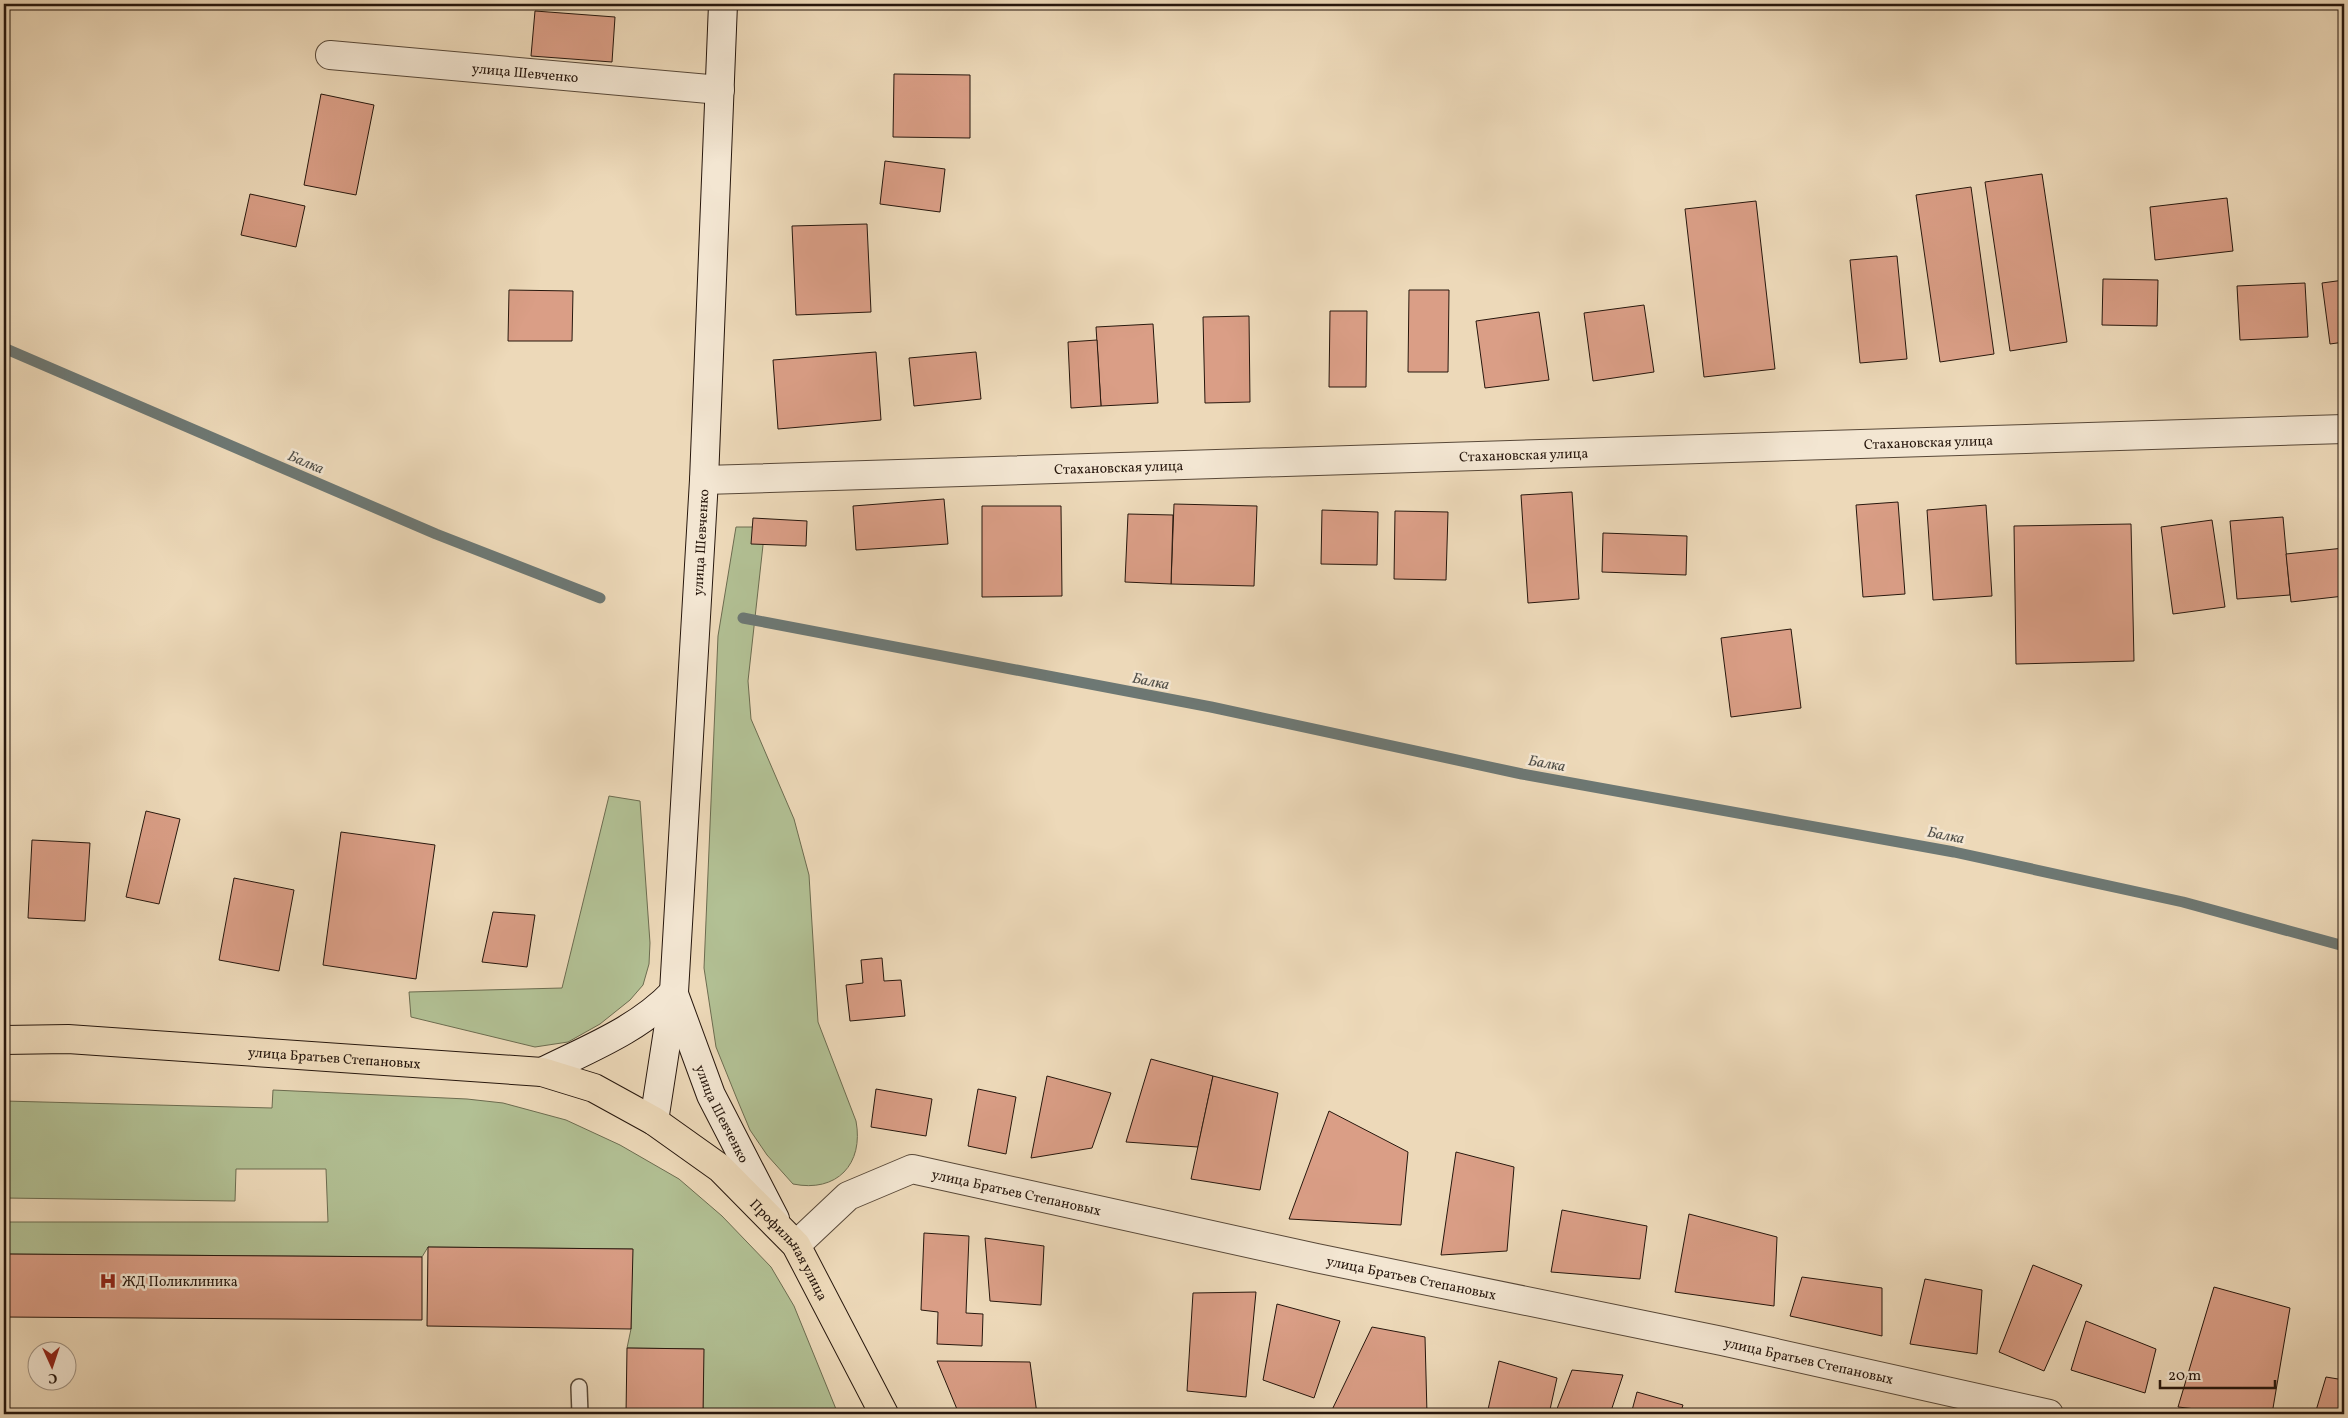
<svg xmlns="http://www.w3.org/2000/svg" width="2348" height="1418" font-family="Vollkorn,serif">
	<rect width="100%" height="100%" fill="#edd9b9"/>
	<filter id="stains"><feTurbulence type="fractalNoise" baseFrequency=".004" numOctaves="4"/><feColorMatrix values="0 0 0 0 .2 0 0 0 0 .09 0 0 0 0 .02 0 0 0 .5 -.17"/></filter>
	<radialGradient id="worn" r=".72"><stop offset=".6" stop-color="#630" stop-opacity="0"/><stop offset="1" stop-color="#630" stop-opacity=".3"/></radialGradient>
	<g fill="#b2c094" stroke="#6c6c50">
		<path d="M736,527H765L748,681L751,719L794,819L809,875L818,1022L856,1121C864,1164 837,1193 793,1184L767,1155L750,1130L737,1099L716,1047L704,968L718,636Z"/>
		<polygon points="609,796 640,801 650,943 649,964 643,985 630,1000 600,1024 568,1042 535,1047 411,1017 409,992 562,988"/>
		<polygon points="273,1090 467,1099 503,1103 566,1120 620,1145 679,1179 722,1216 771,1267 794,1306 838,1414 703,1414 703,1349 627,1348 631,1329 632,1249 428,1247 422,1257 4,1254 4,1222 328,1222 326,1169 236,1169 235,1201 4,1198 4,1101 272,1108"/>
	</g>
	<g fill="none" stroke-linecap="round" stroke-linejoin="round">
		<g stroke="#6d7874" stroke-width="11">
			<polyline points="4,348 436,534 600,598"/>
			<polyline points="743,618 1211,707 1522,774 1954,852 2183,902 2344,946"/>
		</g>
	</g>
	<g fill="#da9e86" stroke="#27170d">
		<polygon points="535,11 615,17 612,62 531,56"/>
		<polygon points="894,74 970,75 970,138 893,137"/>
		<polygon points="321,94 374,105 356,195 304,185"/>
		<polygon points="885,161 945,169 940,212 880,204"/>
		<polygon points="2042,174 2067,342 2010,351 1985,182"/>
		<polygon points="1971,187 1994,354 1940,362 1916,195"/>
		<polygon points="250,194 305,206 296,247 241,235"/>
		<polygon points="2227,198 2233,251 2155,260 2150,207"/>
		<polygon points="1756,201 1775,369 1704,377 1685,209"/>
		<polygon points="867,224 871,312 796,315 792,226"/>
		<polygon points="1897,256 1907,359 1860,363 1850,260"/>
		<polygon points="2103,279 2158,280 2157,326 2102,325"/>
		<polygon points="2344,280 2344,342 2330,344 2322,283"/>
		<polygon points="2305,283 2308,337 2240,340 2237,286"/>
		<polygon points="509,290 573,291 572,341 508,341"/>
		<polygon points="1409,290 1449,290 1448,372 1408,372"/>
		<polygon points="1644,305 1654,372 1593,381 1584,313"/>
		<polygon points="1330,311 1367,311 1366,387 1329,387"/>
		<polygon points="1539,312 1549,380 1485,388 1476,321"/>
		<polygon points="1249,316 1250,402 1205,403 1203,317"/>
		<polygon points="1153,324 1158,403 1101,406 1096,327"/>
		<polygon points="1097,340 1101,406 1071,408 1068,342"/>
		<polygon points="876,352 881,420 778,429 773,360"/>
		<polygon points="976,352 981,399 914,406 909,358"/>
		<polygon points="1572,492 1579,599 1528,603 1521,495"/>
		<polygon points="944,499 948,544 856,550 853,506"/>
		<polygon points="1898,502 1905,594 1863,597 1856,505"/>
		<polygon points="1174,504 1257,506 1254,586 1171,584"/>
		<polygon points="1986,505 1992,596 1933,600 1927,510"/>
		<polygon points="982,506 1061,506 1062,596 982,597"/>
		<polygon points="1322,510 1378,512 1377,565 1321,564"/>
		<polygon points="1395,511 1448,512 1446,580 1394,579"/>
		<polygon points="1128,514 1173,515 1171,584 1125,582"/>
		<polygon points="2283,517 2290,595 2237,599 2230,521"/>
		<polygon points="753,518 807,521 806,546 751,544"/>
		<polygon points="2212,520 2225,607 2173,614 2161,527"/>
		<polygon points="2131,524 2134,661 2016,664 2014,526"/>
		<polygon points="1603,533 1687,536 1686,575 1602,572"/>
		<polygon points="2344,548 2344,596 2291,602 2286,554"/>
		<polygon points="1791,629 1801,708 1731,717 1721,638"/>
		<polygon points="146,811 180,819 159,904 126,897"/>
		<polygon points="341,832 435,845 416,979 323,965"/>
		<polygon points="32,840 90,843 85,921 28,918"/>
		<polygon points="4,851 9,852 4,896"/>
		<polygon points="234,878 294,890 279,971 219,960"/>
		<polygon points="493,912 535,915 527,967 482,962"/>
		<polygon points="882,958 884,981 901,980 905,1016 850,1021 846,985 863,983 861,960"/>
		<polygon points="1151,1059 1213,1076 1198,1147 1126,1142"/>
		<polygon points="1047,1076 1111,1093 1092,1148 1031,1158"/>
		<polygon points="1213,1076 1278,1093 1260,1190 1191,1179"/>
		<polygon points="876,1089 932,1099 926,1136 871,1127"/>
		<polygon points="978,1089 1016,1097 1006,1154 968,1146"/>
		<polygon points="1329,1111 1408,1152 1401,1225 1289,1219"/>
		<polygon points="1456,1152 1514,1167 1507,1251 1441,1255"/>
		<polygon points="1562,1210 1647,1226 1640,1279 1551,1272"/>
		<polygon points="1689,1214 1777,1237 1774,1306 1675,1292"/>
		<polygon points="924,1233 969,1236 966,1313 983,1314 982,1346 937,1344 938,1312 921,1310"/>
		<polygon points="985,1238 1044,1246 1041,1305 990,1301"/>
		<polygon points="428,1247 633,1249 631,1329 427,1326"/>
		<polygon points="4,1254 422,1257 422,1320 4,1317"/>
		<polygon points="2033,1265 2082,1285 2044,1371 1999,1352"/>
		<polygon points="1802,1277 1882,1288 1882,1336 1790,1316"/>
		<polygon points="1925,1279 1982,1290 1977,1354 1910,1344"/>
		<polygon points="2214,1287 2290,1308 2272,1414 2241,1414 2178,1407"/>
		<polygon points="1256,1292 1246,1397 1187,1391 1193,1293"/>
		<polygon points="1277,1304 1340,1321 1314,1398 1263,1380"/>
		<polygon points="2086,1321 2156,1349 2145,1393 2071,1370"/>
		<polygon points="1372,1327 1425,1337 1427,1414 1330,1414"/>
		<polygon points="627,1348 704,1349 703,1414 626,1414"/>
		<polygon points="937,1361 1030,1362 1037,1414 959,1414"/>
		<polygon points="1499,1361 1557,1378 1549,1414 1487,1414"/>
		<polygon points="1572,1370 1623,1375 1610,1414 1555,1414"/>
		<polygon points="2326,1377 2344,1380 2344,1414 2315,1414"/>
		<polygon points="1637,1392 1683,1405 1680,1414 1631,1414"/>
		<polygon points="1706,1409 1725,1414 1704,1414"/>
	</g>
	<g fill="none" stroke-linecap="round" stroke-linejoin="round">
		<g stroke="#584838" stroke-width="18">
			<polyline id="service" points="579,1387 580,1414"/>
		</g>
		<g stroke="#584838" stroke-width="30">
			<g id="minor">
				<path id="s1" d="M330,55L720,90"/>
				<path id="s2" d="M704,480L2344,429"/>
				<path id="s3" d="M796,1245L848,1196L912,1169L1316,1258L1722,1341L2049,1414"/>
			</g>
		</g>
		<g stroke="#27170d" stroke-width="30">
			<g id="secondary">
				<path id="s4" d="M674,994L711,1095L775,1219"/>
				<path d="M542,1072C588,1049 638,1030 674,992"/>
				<path id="s5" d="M654,1121L674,992L704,480L723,4"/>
			</g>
		</g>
		<g stroke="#27170d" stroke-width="30">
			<g id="primary">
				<path id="s6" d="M4,1040L68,1039L542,1072L594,1088L654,1121L720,1168L796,1245L884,1414"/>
			</g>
		</g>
		<use href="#service" stroke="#f3e6d2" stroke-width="15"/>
		<use href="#minor" stroke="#f3e6d2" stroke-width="28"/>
		<use href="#secondary" stroke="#f3e6d2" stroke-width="28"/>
		<use href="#primary" stroke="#edd9b9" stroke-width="28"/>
	</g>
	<defs>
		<g id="hospital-bare" transform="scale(1.35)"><path d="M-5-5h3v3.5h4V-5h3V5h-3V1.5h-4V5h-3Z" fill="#8f2418" stroke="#f3e6d2" stroke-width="2.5" paint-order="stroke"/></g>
	</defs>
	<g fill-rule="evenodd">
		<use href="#hospital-bare" x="108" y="1281"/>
	</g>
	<g text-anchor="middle" stroke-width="5" stroke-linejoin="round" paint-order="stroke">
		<g font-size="14" fill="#27170d" stroke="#f3e6d2">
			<text dy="5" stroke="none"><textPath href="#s1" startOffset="196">улица Шевченко</textPath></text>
			<text dy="5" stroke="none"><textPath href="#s2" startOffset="1225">Стахановская улица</textPath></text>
			<text dy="5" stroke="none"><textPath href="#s2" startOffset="820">Стахановская улица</textPath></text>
			<text dy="5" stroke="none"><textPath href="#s2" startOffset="415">Стахановская улица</textPath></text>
			<text dy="5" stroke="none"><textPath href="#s5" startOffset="581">улица Шевченко</textPath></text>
			<text dy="5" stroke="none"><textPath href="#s6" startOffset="331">улица Братьев Степановых</textPath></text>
			<text dy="5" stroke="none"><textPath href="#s4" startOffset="129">улица Шевченко</textPath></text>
			<text dy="5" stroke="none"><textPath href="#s3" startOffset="248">улица Братьев Степановых</textPath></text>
			<text dy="5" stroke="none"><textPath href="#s6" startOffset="851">Профильная улица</textPath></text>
			<text dy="5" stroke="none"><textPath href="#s3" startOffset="652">улица Братьев Степановых</textPath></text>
			<text dy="5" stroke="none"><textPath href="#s3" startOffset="1058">улица Братьев Степановых</textPath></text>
		</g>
		<g font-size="14" fill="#27170d" stroke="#f3e6d2" text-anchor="start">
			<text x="122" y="1286">ЖД Поликлиника</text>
		</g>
		<g font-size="15" font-style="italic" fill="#504f49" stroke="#f3e6d2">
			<text transform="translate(306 462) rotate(23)" y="5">Балка</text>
			<text transform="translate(1151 681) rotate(11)" y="5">Балка</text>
			<text transform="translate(1547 763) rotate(10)" y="5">Балка</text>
			<text transform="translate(1946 835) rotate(11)" y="5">Балка</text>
		</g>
	</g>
	<rect width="2348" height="1418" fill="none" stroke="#edd9b9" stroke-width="20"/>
	<rect x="5" y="5" width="2338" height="1408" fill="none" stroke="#27170d" stroke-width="2.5"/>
	<rect x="10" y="10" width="2328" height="1398" fill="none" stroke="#27170d"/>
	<g transform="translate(52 1366) rotate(177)"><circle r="24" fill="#f3e6d2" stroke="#a19383"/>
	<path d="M0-4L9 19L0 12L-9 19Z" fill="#8f2418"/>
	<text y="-8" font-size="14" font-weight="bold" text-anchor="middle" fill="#27170d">С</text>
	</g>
	<path d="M2160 1380v8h115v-8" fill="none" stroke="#27170d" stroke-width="2.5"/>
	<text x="2168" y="1380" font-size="15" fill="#27170d" stroke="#f3e6d2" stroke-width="4" paint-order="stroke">20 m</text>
	<rect width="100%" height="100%" filter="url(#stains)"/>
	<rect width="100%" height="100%" fill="url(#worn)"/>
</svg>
